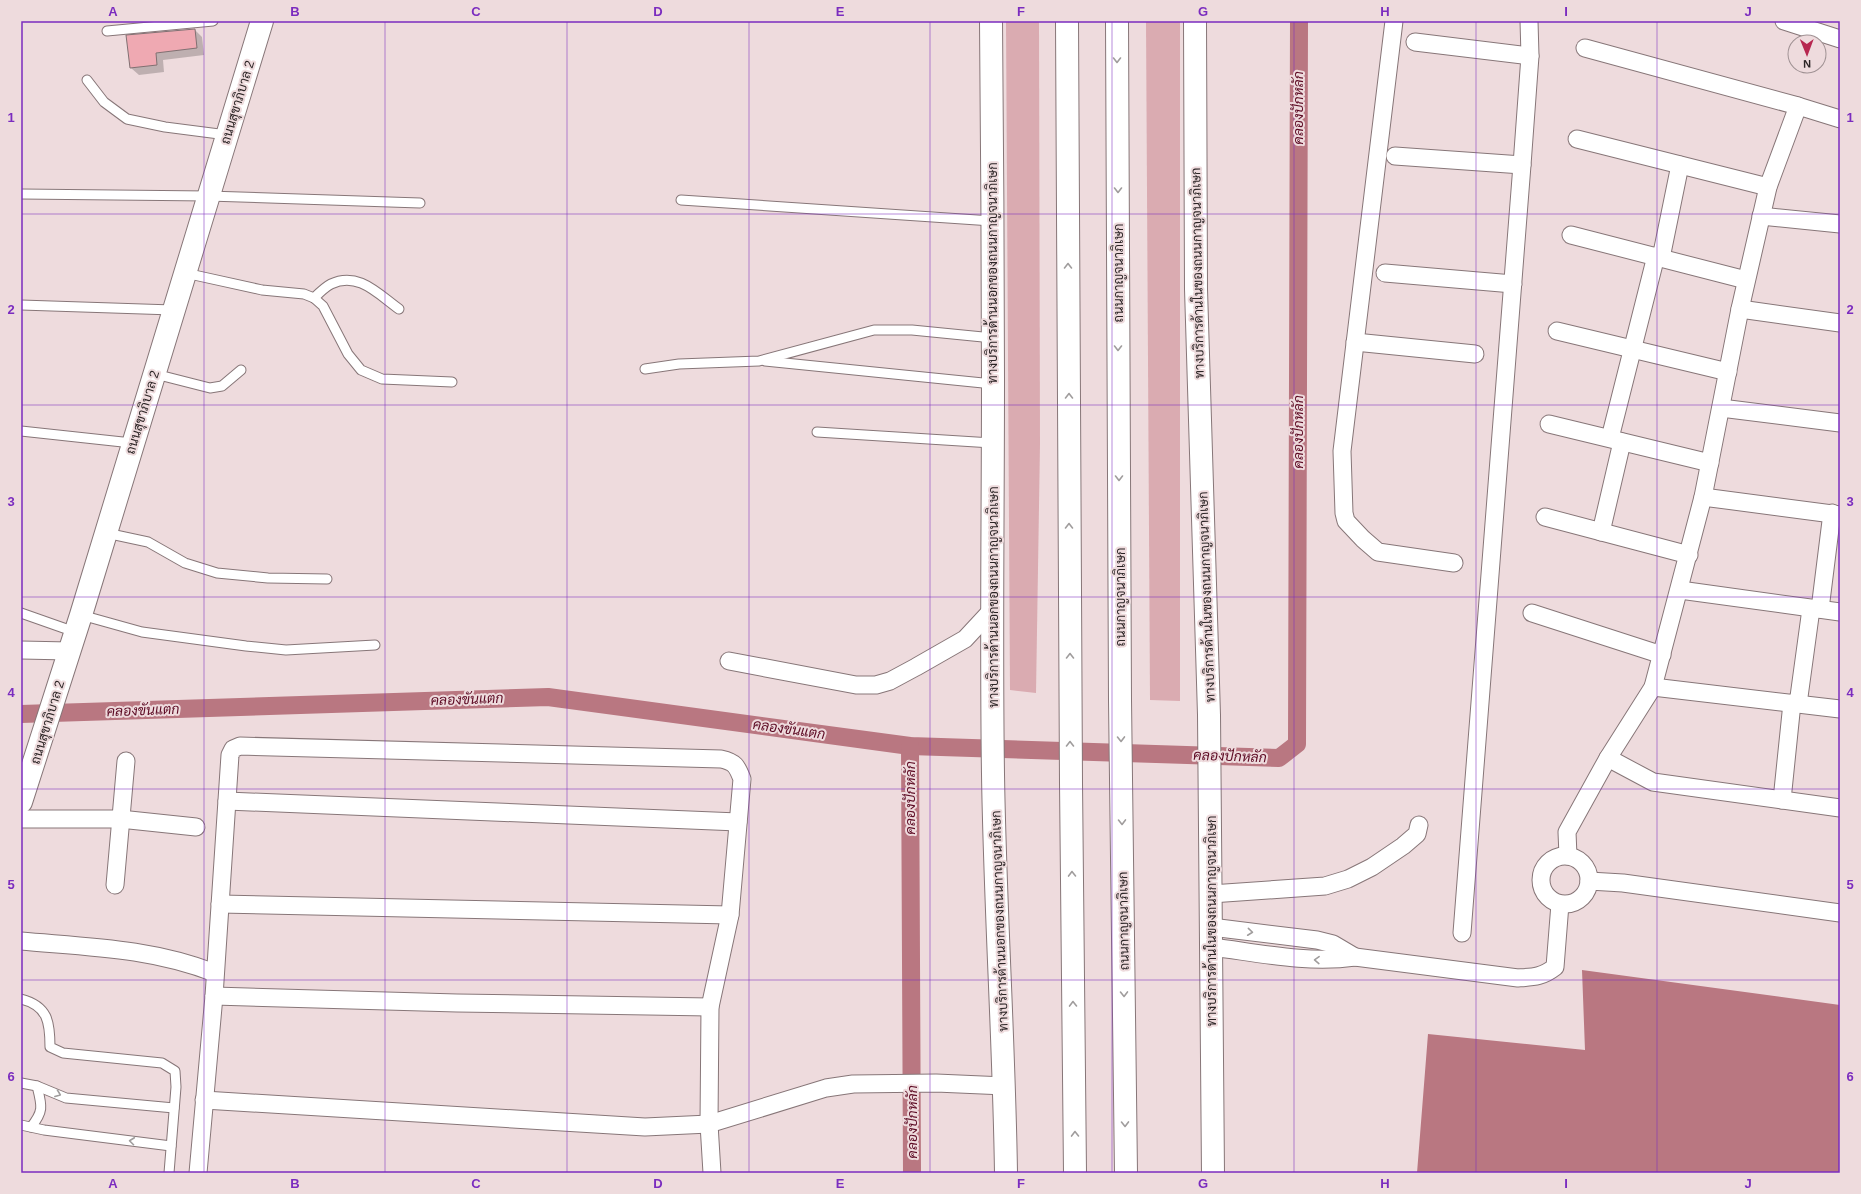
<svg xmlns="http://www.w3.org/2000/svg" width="1861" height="1194" font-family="Helvetica,Sarabun,sans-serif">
	<rect width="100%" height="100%" fill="#eedbdd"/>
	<g fill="#daabb1">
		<polygon points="1006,21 1039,21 1040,444 1036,693 1010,690"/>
		<polygon points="1146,21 1180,21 1180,701 1150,700"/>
	</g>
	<polygon fill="#b97781" points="1582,970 1840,1005 1840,1173 1417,1173 1428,1034 1585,1050"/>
	<polygon fill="#0003" points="195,30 202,37 204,55 163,60 164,72 139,75 131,68"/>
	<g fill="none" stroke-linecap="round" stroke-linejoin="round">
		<g stroke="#b97781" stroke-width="18">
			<polyline points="21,714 548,697 910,746 1279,758 1297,744 1299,21"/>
			<polyline points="910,746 912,1173"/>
		</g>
	</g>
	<polygon fill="#efa9b2" stroke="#817072" points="195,29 197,48 156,53 157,65 130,68 126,35"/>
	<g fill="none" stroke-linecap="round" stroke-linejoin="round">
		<g stroke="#877678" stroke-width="11">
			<g id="lane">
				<polyline points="107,31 213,21"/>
				<polyline points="87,80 104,102 127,119 165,127 227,135"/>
				<polyline points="21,194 208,196 420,203"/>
				<polyline points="681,200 992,221"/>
				<polyline points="185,273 262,290 304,294 314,298 323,306 348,354 361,370 382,379 452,382"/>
				<path d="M314,298C319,293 325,287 331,284C358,271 378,294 399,309"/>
				<polyline points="21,305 173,310"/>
				<polyline points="765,361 993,384"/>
				<polyline points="645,369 679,364 759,361 874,330 912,330 993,338"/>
				<polyline points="155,374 210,388 222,386 241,370"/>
				<polyline points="21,431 132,443"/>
				<polyline points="817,432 992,443"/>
				<polyline points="106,533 148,542 185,563 217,573 268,578 327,579"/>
				<polyline points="21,613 75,632"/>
				<polyline points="81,615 142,632 246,646 286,650 375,645"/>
				<path d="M21,999C48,1006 50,1022 50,1047L63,1053L162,1063L175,1071L176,1087L169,1173"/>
				<polyline points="21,1083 37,1086 66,1098 174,1108"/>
				<polyline points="21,1125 44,1130 171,1146"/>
				<path d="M31,1127C44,1111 42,1106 37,1086"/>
			</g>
		</g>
		<g stroke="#877678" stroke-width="19">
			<g id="street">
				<polyline points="1394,21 1342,451 1344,513 1346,521 1363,539 1378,552 1454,563"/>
				<polyline points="1784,21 1840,39"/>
				<polyline points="1415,42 1530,56"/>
				<polyline points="1585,48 1798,106"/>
				<polyline points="1577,139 1768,187"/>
				<polyline points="1395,156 1522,165"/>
				<polyline points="1761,216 1840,224"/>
				<polyline points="1571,235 1746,280"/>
				<polyline points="1661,258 1680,165"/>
				<polyline points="1385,273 1513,284"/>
				<polyline points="1740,309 1840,323"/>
				<polyline points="1557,331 1728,372"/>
				<polyline points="1355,342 1475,354"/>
				<polyline points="1721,408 1840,423"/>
				<polyline points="1549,424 1710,463"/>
				<polyline points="1610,438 1656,256"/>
				<polyline points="1703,497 1840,515"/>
				<polyline points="1545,517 1689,555"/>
				<polyline points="1601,532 1622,442"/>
				<polyline points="1680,590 1840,612"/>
				<polyline points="1820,609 1832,513"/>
				<polyline points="1532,613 1662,655"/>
				<polyline points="21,650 69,651"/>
				<polyline points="729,661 856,685 876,685 890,681 916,667 965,639 991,611"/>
				<polyline points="1653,687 1840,709"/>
				<polyline points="1798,704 1811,609"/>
				<polyline points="1608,758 1653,782 1840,808"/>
				<polyline points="1782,800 1792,703"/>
				<polyline points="227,801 738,822"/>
				<polyline points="21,819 120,819 196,827"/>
				<circle cx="1565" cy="880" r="24"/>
				<polyline points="1568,856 1567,832 1608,758 1653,687 1703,497 1740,309 1768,187 1798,106 1840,119"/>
				<polyline points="1589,881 1623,883 1840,913"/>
				<polyline points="115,885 126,761"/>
				<polyline points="1211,894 1325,886 1348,879 1372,867 1403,846 1417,834 1419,825"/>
				<polyline points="220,904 730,915"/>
				<polyline points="1211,927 1317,940 1333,944 1355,957"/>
				<polyline points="1462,933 1522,165 1530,56 1529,21"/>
				<path d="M21,941C88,947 151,948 215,973"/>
				<path d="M1212,947C1259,953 1308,964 1355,957L1518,978C1534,977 1542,977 1555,967L1560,904"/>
				<polyline points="214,996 457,1003 710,1007"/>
				<polyline points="204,1100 645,1127 709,1124 826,1088 853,1084 936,1083 1005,1086"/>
				<path d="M198,1173L214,996L230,755L233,749L240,746L721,759C735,762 737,766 742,779L730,915L710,1007L709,1124L712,1173"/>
			</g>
		</g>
		<g stroke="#877678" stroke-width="24">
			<g id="secondary">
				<path d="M991,21C992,141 993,260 993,380C993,511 991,642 993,774C995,907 1004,1040 1006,1173"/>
				<polyline points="1195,21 1196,289 1209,715 1213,1173"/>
				<polyline points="21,802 81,615 262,21"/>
			</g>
		</g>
		<g stroke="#877678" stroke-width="24">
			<g id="highway">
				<polyline points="1067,21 1071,783 1075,1173"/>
				<polyline points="1117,21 1120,700 1126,1173"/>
			</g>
		</g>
		<use href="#lane" stroke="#fff" stroke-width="9"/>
		<use href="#street" stroke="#fff" stroke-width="17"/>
		<use href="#secondary" stroke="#fff" stroke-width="22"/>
		<use href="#highway" stroke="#fff" stroke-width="22"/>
	</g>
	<defs><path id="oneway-chevron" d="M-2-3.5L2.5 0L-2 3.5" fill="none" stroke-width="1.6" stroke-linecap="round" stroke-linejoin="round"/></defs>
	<g stroke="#a09d9d">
		<use href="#oneway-chevron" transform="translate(1117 60) rotate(90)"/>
		<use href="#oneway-chevron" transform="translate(1118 190) rotate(90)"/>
		<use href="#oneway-chevron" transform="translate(1068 266) rotate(-90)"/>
		<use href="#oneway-chevron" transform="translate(1118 348) rotate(90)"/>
		<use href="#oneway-chevron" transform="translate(1069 396) rotate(-90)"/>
		<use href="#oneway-chevron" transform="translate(1119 478) rotate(90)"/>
		<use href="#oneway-chevron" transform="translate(1069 526) rotate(-90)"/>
		<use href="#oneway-chevron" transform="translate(1070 656) rotate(-90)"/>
		<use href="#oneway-chevron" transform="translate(1121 739) rotate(89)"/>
		<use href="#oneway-chevron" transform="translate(1070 744) rotate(-90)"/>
		<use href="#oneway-chevron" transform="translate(1122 822) rotate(89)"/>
		<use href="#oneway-chevron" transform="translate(1072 874) rotate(-91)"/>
		<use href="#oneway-chevron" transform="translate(1250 932) rotate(6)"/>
		<use href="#oneway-chevron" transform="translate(1317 960) rotate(-178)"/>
		<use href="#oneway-chevron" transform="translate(1124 994) rotate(89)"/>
		<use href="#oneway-chevron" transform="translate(1073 1004) rotate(-91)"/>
		<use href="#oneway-chevron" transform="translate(58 1094) rotate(21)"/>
		<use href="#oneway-chevron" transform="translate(1125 1124) rotate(89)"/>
		<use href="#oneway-chevron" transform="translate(1075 1134) rotate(-91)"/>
		<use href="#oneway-chevron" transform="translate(132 1141) rotate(-173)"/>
	</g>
	<path fill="none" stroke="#7b2cbf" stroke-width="1" stroke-opacity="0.55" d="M204,21V1173M385,21V1173M567,21V1173M749,21V1173M930,21V1173M1112,21V1173M1294,21V1173M1476,21V1173M1657,21V1173M21,214H1840M21,405H1840M21,597H1840M21,789H1840M21,980H1840"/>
	<g text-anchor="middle" stroke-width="4" stroke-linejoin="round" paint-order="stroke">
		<g font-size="13" fill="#2c2526" stroke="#eedbdd">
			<text transform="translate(237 102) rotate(-73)" y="5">ถนนสุขาภิบาล 2</text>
			<text transform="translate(992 273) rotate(-90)" y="5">ทางบริการด้านนอกของถนนกาญจนาภิเษก</text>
			<text transform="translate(1118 273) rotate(-90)" y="5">ถนนกาญจนาภิเษก</text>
			<text transform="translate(1197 273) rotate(-91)" y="5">ทางบริการด้านในของถนนกาญจนาภิเษก</text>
			<text transform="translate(142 412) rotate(-73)" y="5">ถนนสุขาภิบาล 2</text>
			<text transform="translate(993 597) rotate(-90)" y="5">ทางบริการด้านนอกของถนนกาญจนาภิเษก</text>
			<text transform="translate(1120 597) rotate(-90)" y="5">ถนนกาญจนาภิเษก</text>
			<text transform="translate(1206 597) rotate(-92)" y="5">ทางบริการด้านในของถนนกาญจนาภิเษก</text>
			<text transform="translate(47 722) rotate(-73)" y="5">ถนนสุขาภิบาล 2</text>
			<text transform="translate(999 921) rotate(-92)" y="5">ทางบริการด้านนอกของถนนกาญจนาภิเษก</text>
			<text transform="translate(1123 921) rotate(-91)" y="5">ถนนกาญจนาภิเษก</text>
			<text transform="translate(1211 921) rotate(-90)" y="5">ทางบริการด้านในของถนนกาญจนาภิเษก</text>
		</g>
		<g font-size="14" font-style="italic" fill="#5d0b24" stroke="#eedbdd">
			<text transform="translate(1298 108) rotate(-90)" y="5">คลองปักหลัก</text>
			<text transform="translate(1298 432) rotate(-90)" y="5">คลองปักหลัก</text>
			<text transform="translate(467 699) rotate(-2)" y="5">คลองขันแตก</text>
			<text transform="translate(143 710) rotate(-2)" y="5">คลองขันแตก</text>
			<text transform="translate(789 729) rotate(8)" y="5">คลองขันแตก</text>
			<text transform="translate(1230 756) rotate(2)" y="5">คลองปักหลัก</text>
			<text transform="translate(910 798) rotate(-90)" y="5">คลองปักหลัก</text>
			<text transform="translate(912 1122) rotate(-90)" y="5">คลองปักหลัก</text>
		</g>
	</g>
	<rect width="1861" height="1194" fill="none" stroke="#eedbdd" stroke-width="44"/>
	<g transform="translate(1807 54) rotate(179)"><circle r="19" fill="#eedbdd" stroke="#a09294"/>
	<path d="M0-3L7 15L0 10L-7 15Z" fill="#b72750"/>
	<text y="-6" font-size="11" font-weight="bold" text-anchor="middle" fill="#2c2526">N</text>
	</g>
	<rect x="22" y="22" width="1817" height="1150" fill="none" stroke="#7b2cbf" stroke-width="1.5"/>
	<g font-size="13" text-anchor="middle" font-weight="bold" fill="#7b2cbf">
		<text x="113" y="16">A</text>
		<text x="295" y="16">B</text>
		<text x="476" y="16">C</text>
		<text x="658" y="16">D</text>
		<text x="840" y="16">E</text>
		<text x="1021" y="16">F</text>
		<text x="1203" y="16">G</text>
		<text x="1385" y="16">H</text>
		<text x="1566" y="16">I</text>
		<text x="1748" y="16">J</text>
		<text x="11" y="122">1</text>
		<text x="1850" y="122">1</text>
		<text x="11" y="314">2</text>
		<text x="1850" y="314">2</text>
		<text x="11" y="506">3</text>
		<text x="1850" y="506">3</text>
		<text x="11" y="697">4</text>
		<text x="1850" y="697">4</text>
		<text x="11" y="889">5</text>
		<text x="1850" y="889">5</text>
		<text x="11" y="1081">6</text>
		<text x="1850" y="1081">6</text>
		<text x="113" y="1188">A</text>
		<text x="295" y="1188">B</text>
		<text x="476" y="1188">C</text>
		<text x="658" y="1188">D</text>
		<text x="840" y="1188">E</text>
		<text x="1021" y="1188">F</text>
		<text x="1203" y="1188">G</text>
		<text x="1385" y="1188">H</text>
		<text x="1566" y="1188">I</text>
		<text x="1748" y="1188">J</text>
	</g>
</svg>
